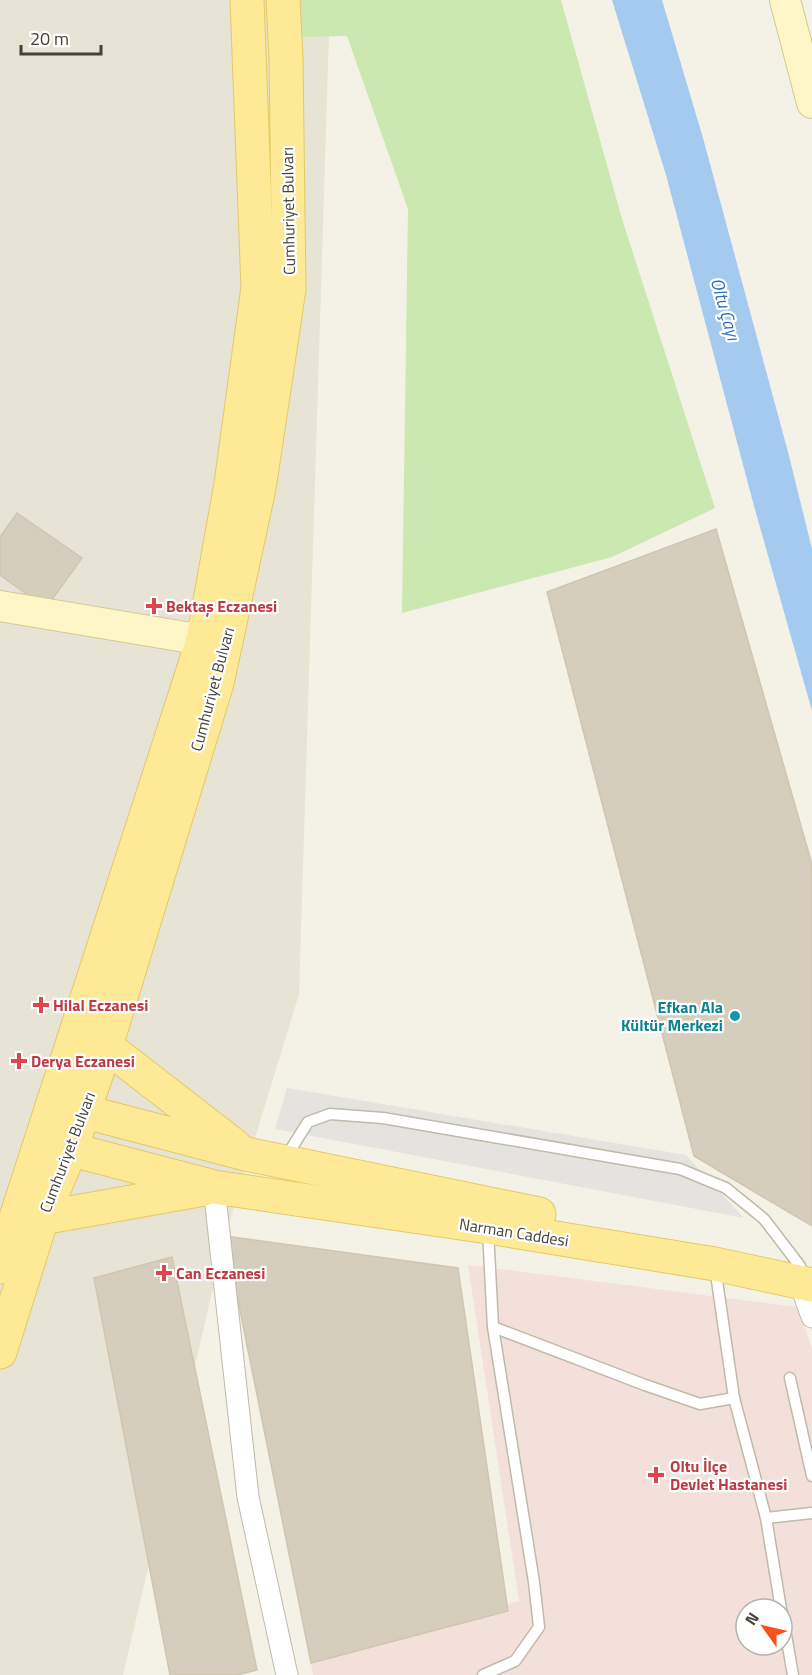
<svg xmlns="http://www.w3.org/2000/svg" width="812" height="1675" font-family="'Titillium Web',sans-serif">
	<rect width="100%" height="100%" fill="#f4f1e7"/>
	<polygon fill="#e7e3d5" points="0,0 330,0 299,994 225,1236 195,1366 257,1670 237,1675 149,1564 123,1675 0,1675"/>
	<path fill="#f4e0db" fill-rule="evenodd" d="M468,1265L798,1307L812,1349V1675H313L311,1663L519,1601ZM746,1609H782V1645H746Z"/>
	<polygon fill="#cae8b0" points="291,0 561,0 622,219 715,508 612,557 402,613 408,209 347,36 294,37"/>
	<polygon fill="#e5e3df" points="287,1088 686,1155 744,1218 275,1129"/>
	<polygon fill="#a4caf0" points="612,0 662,0 703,138 788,452 812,549 812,711 754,506 666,175"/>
	<g fill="#d5cebd" stroke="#d0c6b0" stroke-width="1.5">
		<polygon points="17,513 82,558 46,608 0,575 0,537"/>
		<polygon points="716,529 811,861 812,875 812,1226 694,1156 547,592"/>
		<polygon points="225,1236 458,1268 508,1611 311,1663"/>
		<polygon points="172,1257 257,1670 237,1675 170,1675 94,1278"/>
	</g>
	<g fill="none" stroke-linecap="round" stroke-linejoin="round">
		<g stroke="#bfbaaa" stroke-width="13">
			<g id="lane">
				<polyline points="286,1157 308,1122 330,1114 383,1118 680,1169 726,1188 764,1219 800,1266"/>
				<polyline points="715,1267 734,1398 766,1518 781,1609"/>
				<polyline points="493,1327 645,1385 700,1404 734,1398"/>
				<polyline points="790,1378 812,1476"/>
				<polyline points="766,1518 812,1513"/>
				<polyline points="782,1612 793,1675"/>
				<polyline points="483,1675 515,1661 539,1627 534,1582 493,1327 488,1230"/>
			</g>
		</g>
		<g stroke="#bfbaaa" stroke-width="23">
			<g id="street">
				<polyline points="214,1187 248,1497 287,1675"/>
				<polyline points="800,1283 812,1317"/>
			</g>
		</g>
		<g stroke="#d4c997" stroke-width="32">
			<g id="secondary">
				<polyline points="785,0 812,103"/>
				<polyline points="0,606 203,640"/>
			</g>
		</g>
		<g stroke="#e4c965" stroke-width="35">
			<g id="primary">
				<polyline points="106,1046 235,1146"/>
				<polyline points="63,1106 246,1154 539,1214"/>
				<polyline points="50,1144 214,1187 488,1227 715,1264 812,1285"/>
				<polyline points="42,1218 204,1189"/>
				<polyline points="0,1267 203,640 231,484 258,288 247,0"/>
				<polyline points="0,1352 42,1218 71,1149 106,1046 217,683 259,488 289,289 286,58 283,0"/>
			</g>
		</g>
		<use href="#lane" stroke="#fff" stroke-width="10"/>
		<use href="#street" stroke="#fff" stroke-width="21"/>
		<use href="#secondary" stroke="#fef6c6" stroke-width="30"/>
		<use href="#primary" stroke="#feea96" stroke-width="33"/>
	</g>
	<g fill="#e0444e" stroke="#fff" stroke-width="2">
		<path d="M151 597h6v6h6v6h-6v6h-6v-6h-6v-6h6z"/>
		<path d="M38 996h6v6h6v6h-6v6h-6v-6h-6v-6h6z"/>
		<path d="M16 1052h6v6h6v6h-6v6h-6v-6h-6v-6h6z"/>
		<path d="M161 1264h6v6h6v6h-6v6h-6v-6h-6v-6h6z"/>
		<path d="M653 1466h6v6h6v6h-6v6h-6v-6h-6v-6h6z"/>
	</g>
	<circle fill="#0f9aa8" stroke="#fff" stroke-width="2" cx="735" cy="1016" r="6"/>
	<g text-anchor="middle" stroke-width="4.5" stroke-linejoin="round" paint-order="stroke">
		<g font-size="16" fill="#474236" stroke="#fff">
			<text transform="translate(288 211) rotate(-91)" y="6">Cumhuriyet Bulvarı</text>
			<text transform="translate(212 689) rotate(-75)" y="6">Cumhuriyet Bulvarı</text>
			<text transform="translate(67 1152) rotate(-69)" y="6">Cumhuriyet Bulvarı</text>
			<text transform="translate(514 1232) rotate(9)" y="6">Narman Caddesi</text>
		</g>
		<g font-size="16" font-weight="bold" fill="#be3a42" stroke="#fff" text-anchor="start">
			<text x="166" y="612">Bektaş Eczanesi</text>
			<text x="53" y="1011">Hilal Eczanesi</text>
			<text x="31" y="1067">Derya Eczanesi</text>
			<text x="176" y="1279">Can Eczanesi</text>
			<text x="670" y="1472">Oltu İlçe<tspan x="670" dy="18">Devlet Hastanesi</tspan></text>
		</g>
		<g font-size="16" font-weight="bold" fill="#0d838f" stroke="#fff" text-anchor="end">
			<text x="723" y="1013">Efkan Ala<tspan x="723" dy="18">Kültür Merkezi</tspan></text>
		</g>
		<g font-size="18" font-style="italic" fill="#2f6fb3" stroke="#fff">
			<text transform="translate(725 309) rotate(74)" y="6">Oltu Çayı</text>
		</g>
	</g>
	<g transform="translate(764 1627) rotate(304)"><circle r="28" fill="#ffffff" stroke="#b5b3af" stroke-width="1.5"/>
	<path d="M0-4.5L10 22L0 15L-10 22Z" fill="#f94f18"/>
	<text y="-9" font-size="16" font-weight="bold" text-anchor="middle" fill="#474236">N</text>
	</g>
	<path d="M21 45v9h80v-9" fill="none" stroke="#474236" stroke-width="3"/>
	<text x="30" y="45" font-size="18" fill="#474236" stroke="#ffffff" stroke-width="4.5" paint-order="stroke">20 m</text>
</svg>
